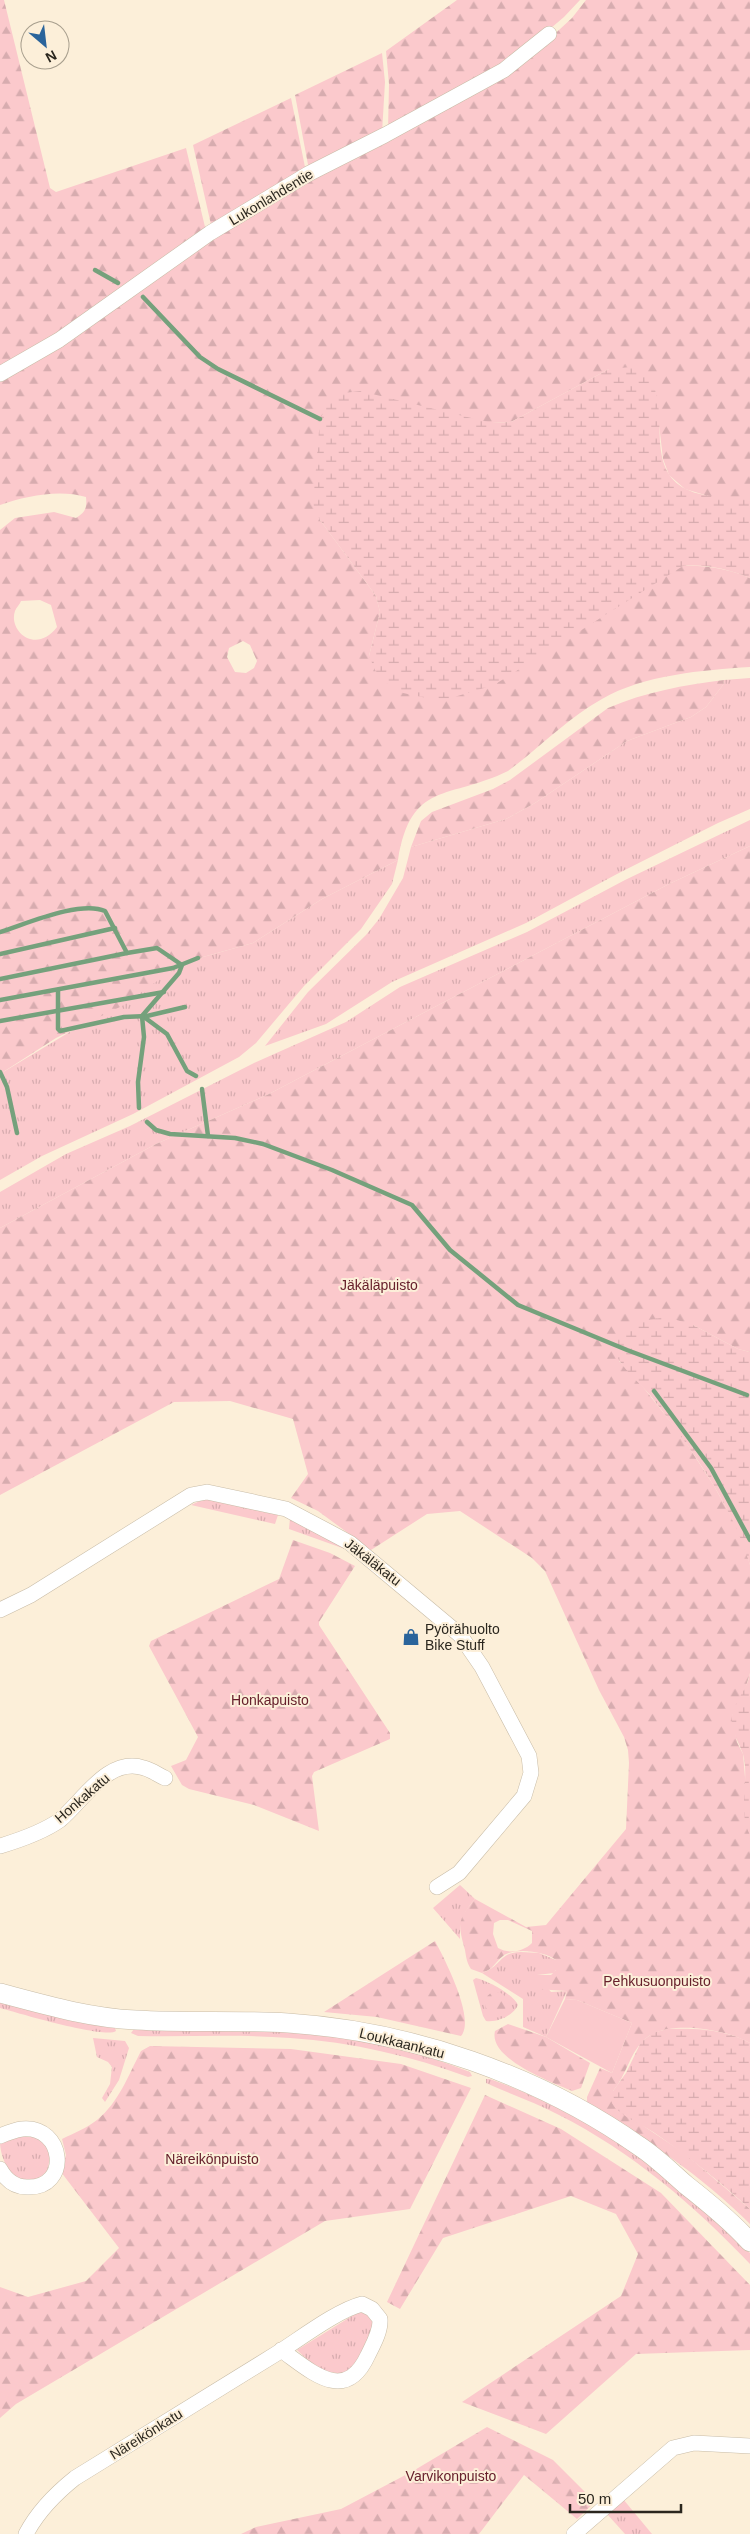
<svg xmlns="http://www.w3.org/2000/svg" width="750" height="2534" font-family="Arial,sans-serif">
	<defs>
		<pattern id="grass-tufts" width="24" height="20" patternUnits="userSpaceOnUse" patternTransform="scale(1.25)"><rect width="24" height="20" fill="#fbc9cc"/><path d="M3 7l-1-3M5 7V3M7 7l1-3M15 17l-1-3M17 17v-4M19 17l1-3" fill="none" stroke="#d7acaf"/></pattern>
		<pattern id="forest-firs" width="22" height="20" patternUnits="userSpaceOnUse" patternTransform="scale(1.25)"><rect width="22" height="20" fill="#fbc9cc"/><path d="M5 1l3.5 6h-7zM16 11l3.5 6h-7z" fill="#d7acaf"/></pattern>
		<pattern id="wetland-marsh" width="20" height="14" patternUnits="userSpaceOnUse" patternTransform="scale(1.25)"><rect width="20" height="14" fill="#fbc9cc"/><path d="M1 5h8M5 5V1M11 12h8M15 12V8" fill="none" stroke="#d7acaf"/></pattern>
	</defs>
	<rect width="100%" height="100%" fill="#fcefd9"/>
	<g fill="url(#grass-tufts)">
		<polygon points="750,678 750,809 718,823 617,874 526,923 392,982 326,1024 265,1046 308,992 366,935 379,919 403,878 411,847 506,819 535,803 627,741 691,717 706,707 723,685 724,680"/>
		<polygon points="750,820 750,846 669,884 267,1095 156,1144 0,1228 0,1192 66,1154 130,1126 254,1063 346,1022 400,987 527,932 625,880"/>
		<polygon points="398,860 392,884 361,929 304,986 256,1043 239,1057 133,1114 42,1156 0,1180 0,1074 174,969 203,957 253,943 322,899"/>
		<polygon points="202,1500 210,1500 278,1515 275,1524 191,1505"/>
		<polygon points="290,1518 345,1548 345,1549 289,1529"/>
		<path d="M460,1885L475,1899C464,1911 459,1922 460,1939L433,1908Z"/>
		<path d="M521,1952L539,1953L556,1960L557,1968L554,1973L537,1975L551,1992L567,1991L546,2037L523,2027V1999L482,1973C501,1967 499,1952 521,1952Z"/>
		<path d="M476,1978C488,1981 513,1994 518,2005C514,2015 497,2023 486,2021L483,2016L473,1980Z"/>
		<path d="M0,2001L86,2023L115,2028L116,2031C105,2039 18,2013 0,2008Z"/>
		<path d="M134,2029C180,2033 226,2028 272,2030C340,2034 407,2047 470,2072L472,2076L468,2077C411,2056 352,2042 290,2038C240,2034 189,2037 138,2036L131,2033Z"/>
		<polygon points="93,2038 125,2041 129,2048 119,2080 105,2102 102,2098 110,2084 112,2067 108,2062 97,2057"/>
		<path d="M490,2079C589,2114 678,2178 750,2253V2264C694,2205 632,2152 559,2115C535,2102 510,2094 486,2083V2079Z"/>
		<path d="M20,2136C25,2137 33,2136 37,2138C54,2145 51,2164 44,2177C39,2178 33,2181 28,2181C10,2182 0,2156 0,2142Z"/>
		<path d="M360,2311L365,2312L372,2320C375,2338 357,2365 343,2374L318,2370L297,2350Z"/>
		<polygon points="623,2499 652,2534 625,2534 607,2514"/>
	</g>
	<g fill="url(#forest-firs)" fill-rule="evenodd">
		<polygon points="0,0 4,0 50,188 56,192 186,148 206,231 54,338 0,369"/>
		<polygon points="457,0 580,0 564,17 511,62 388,130 389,84 386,51"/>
		<path d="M586,0H750V501L715,498L685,489L669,475L663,459L655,390L609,369L511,422L492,423L320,520L376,596L380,612L369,656L683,566C706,565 728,569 750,578V667C703,670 643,675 602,699C568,718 539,748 508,771C449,800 411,780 398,860L322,899L253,943L203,957L174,969L122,1006L56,1038L0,1074V530L15,518L54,512L76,518C86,512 87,507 86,497C59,489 26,496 0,505V380L211,238L534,53L572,18ZM40,600L51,605L57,627C36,655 8,631 15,611C16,608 20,604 21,601ZM243,641L250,645L257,661L254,668L246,673L235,672L227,657L229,648Z"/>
		<polygon points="382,53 385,82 382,133 309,170 295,95"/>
		<polygon points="291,98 306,172 212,229 193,145"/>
		<path d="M724,680L723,685L706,707L691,717L627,741L535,803L506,819L411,847L421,821L432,812L493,789L510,780L608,708C645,692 684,685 724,680Z"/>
		<path d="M750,846V1352L738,1349L693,1325L619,1361L643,1387L681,1435L714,1486L741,1534L750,1565V1673L744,1693L732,1716L737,1742L743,1754L750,1835V2043C726,2029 664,2018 643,2041C629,2055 626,2076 613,2091L615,2107L684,2153L750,2209V2224C702,2176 645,2138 587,2103V2097L600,2068L612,2073L632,2023L577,2000L565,1999L567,1991L536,1989L532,1978L533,1975H551L556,1970V1960C544,1951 515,1947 503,1956C495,1962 494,1969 482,1973L471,1969C467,1963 466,1957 465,1950C458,1924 457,1920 475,1899L526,1927L546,1925L626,1829L629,1763L628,1750L624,1737L599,1690L545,1571L532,1558L460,1511L427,1514L371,1550L318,1511L291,1498L308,1474L293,1419L230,1401L174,1402L0,1495V1228L156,1144L267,1095L669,884ZM500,1920H508L532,1931V1943C523,1952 509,1954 498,1948L493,1934L494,1923Z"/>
		<polygon points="293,1540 330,1553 355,1566 319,1622 319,1625 390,1733 390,1739 314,1772 312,1776 319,1831 254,1805 189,1789 182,1785 171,1766 186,1760 198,1737 149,1646 151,1641 279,1579"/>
		<path d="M435,1941C444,1958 476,2019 461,2036L377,2017L324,2012Z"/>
		<circle cx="496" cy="2003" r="11"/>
		<path d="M508,2024L546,2037L590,2063L581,2088L572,2091C552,2082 488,2059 495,2031Z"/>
		<path d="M150,2046L291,2049L401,2064L471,2088L410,2209L325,2221L16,2404L0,2418V2287L28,2297L86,2281L119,2248L61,2172L66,2155L62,2139C74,2133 87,2128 97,2120C119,2102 128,2076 141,2051Z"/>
		<polygon points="485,2095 561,2129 661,2193 750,2285 750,2350 636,2354 546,2434 462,2402 621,2296 638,2254 616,2214 571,2196 443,2238 400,2309 387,2302"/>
		<polygon points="487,2427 553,2460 595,2502 577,2519 524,2475 479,2534 241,2534 256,2527 341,2509 413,2471"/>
	</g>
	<g fill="url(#wetland-marsh)">
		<path d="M631,367C641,372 651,379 655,390C666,422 648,470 686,489C707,500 731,494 750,501V578C728,569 706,564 683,566L494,685L441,701L403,693L379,679L369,656L380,612L376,596L320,520L313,505L320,419L327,406L344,393L360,391L492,423L511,422L609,369Z"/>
		<path d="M667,1317L693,1325L738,1349L750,1352V1565C731,1502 690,1447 650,1395C641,1384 613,1361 615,1347C618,1324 649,1319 667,1317Z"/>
		<path d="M750,1673V1835C737,1811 750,1779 743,1754C739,1742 730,1730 732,1716C734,1701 748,1689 750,1673Z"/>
		<path d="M667,2029C695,2028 725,2029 750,2043V2209C721,2183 691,2158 659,2136C645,2125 621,2118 612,2103L613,2091L626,2073L641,2042L653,2033Z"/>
	</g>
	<polygon fill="#fbc9cc" points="565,1999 577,2000 632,2023 612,2073 546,2037"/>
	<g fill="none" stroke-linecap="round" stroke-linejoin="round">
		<g stroke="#75a17c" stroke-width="4.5">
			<polyline points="95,270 118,283"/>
			<polyline points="143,297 200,357 218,369 320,419"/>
			<path d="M0,932C26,924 80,900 105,911L127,953L157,948L182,965L179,973L142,1016"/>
			<polyline points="0,954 115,928"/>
			<polyline points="0,979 127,953"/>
			<polyline points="58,990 58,1029 60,1031 124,1017 147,1016 185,1007"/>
			<polyline points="0,1000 173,968 198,958"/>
			<polyline points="144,1017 167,1034 187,1071 196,1076"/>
			<polyline points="0,1021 164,992"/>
			<polyline points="0,1072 7,1087 17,1133"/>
			<polyline points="202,1089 208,1136"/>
			<polyline points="139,1108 138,1082 144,1037 142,1016"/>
			<polyline points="147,1122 156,1130 170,1134 235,1138 263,1144 332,1170 412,1205 450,1250 518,1305 627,1350 747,1395"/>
			<polyline points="654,1391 711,1468 750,1540"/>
		</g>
		<g stroke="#c8bca7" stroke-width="16">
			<g id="minor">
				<polyline points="0,374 59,340 210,233 308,174 385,135 504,70 549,34"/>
				<polyline points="0,1610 31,1595 191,1495 207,1492 286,1509 350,1543 460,1635 482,1667 529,1756 531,1773 524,1796 459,1873 437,1887"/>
				<path d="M0,1846C20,1840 43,1832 60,1820C83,1801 108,1756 144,1768C152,1770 158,1775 165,1778"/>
				<path d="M0,2136C7,2133 15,2130 22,2129C65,2125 71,2189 27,2187C15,2187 6,2180 0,2169"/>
				<path d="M26,2534C38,2511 55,2494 75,2478C143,2436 211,2394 279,2352C301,2338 338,2310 362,2304L372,2309L380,2319C381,2331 373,2345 368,2355C345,2405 311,2371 281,2350"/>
				<polyline points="574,2534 673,2448 694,2443 750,2446"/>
			</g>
		</g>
		<g stroke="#c8bca7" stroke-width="20">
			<path id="tertiary" d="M0,1993C45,2005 90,2018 136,2020C187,2023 237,2020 288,2023C411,2031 538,2075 639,2146C656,2157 671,2172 686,2185C709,2203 731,2221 750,2242"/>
		</g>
		<use href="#minor" stroke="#fff" stroke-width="15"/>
		<use href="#tertiary" stroke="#fff" stroke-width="19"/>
	</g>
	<defs>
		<g id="shop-bare" transform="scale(1.35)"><path d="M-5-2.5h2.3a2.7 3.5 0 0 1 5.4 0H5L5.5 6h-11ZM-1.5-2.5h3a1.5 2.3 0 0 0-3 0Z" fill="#2a649b" stroke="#fcefd9" stroke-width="2.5" paint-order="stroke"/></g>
	</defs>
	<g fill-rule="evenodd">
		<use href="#shop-bare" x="411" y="1637"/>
	</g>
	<g text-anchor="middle" stroke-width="4" stroke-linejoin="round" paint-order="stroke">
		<g font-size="14" fill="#2a261e" stroke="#fcefd9">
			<text transform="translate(271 197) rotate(-31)" y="5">Lukonlahdentie</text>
			<text transform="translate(373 1562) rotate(38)" y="5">Jäkäläkatu</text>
			<text transform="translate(82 1798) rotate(-41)" y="5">Honkakatu</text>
			<text transform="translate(402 2043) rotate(14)" y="5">Loukkaankatu</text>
			<text transform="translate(146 2434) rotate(-32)" y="5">Näreikönkatu</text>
		</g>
		<g font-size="14" fill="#67202c" stroke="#fcefd9">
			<text x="379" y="1290">Jäkäläpuisto</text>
			<text x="270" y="1705">Honkapuisto</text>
			<text x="657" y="1986">Pehkusuonpuisto</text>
			<text x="212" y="2164">Näreikönpuisto</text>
			<text x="451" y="2481">Varvikonpuisto</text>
		</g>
		<g font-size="14" fill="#2a261e" stroke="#fcefd9" text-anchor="start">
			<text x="425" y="1634">Pyörähuolto<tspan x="425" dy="16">Bike Stuff</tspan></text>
		</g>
	</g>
	<g transform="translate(45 45) rotate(152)"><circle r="24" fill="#fcefd9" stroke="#a89f8e"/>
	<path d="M0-4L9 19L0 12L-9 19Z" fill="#2a649b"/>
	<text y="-8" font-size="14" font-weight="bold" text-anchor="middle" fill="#2a261e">N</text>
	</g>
	<path d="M570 2504v8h111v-8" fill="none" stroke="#2a261e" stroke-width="2.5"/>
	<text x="578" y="2504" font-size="15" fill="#2a261e" stroke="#fcefd9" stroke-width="4" paint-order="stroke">50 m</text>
</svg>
